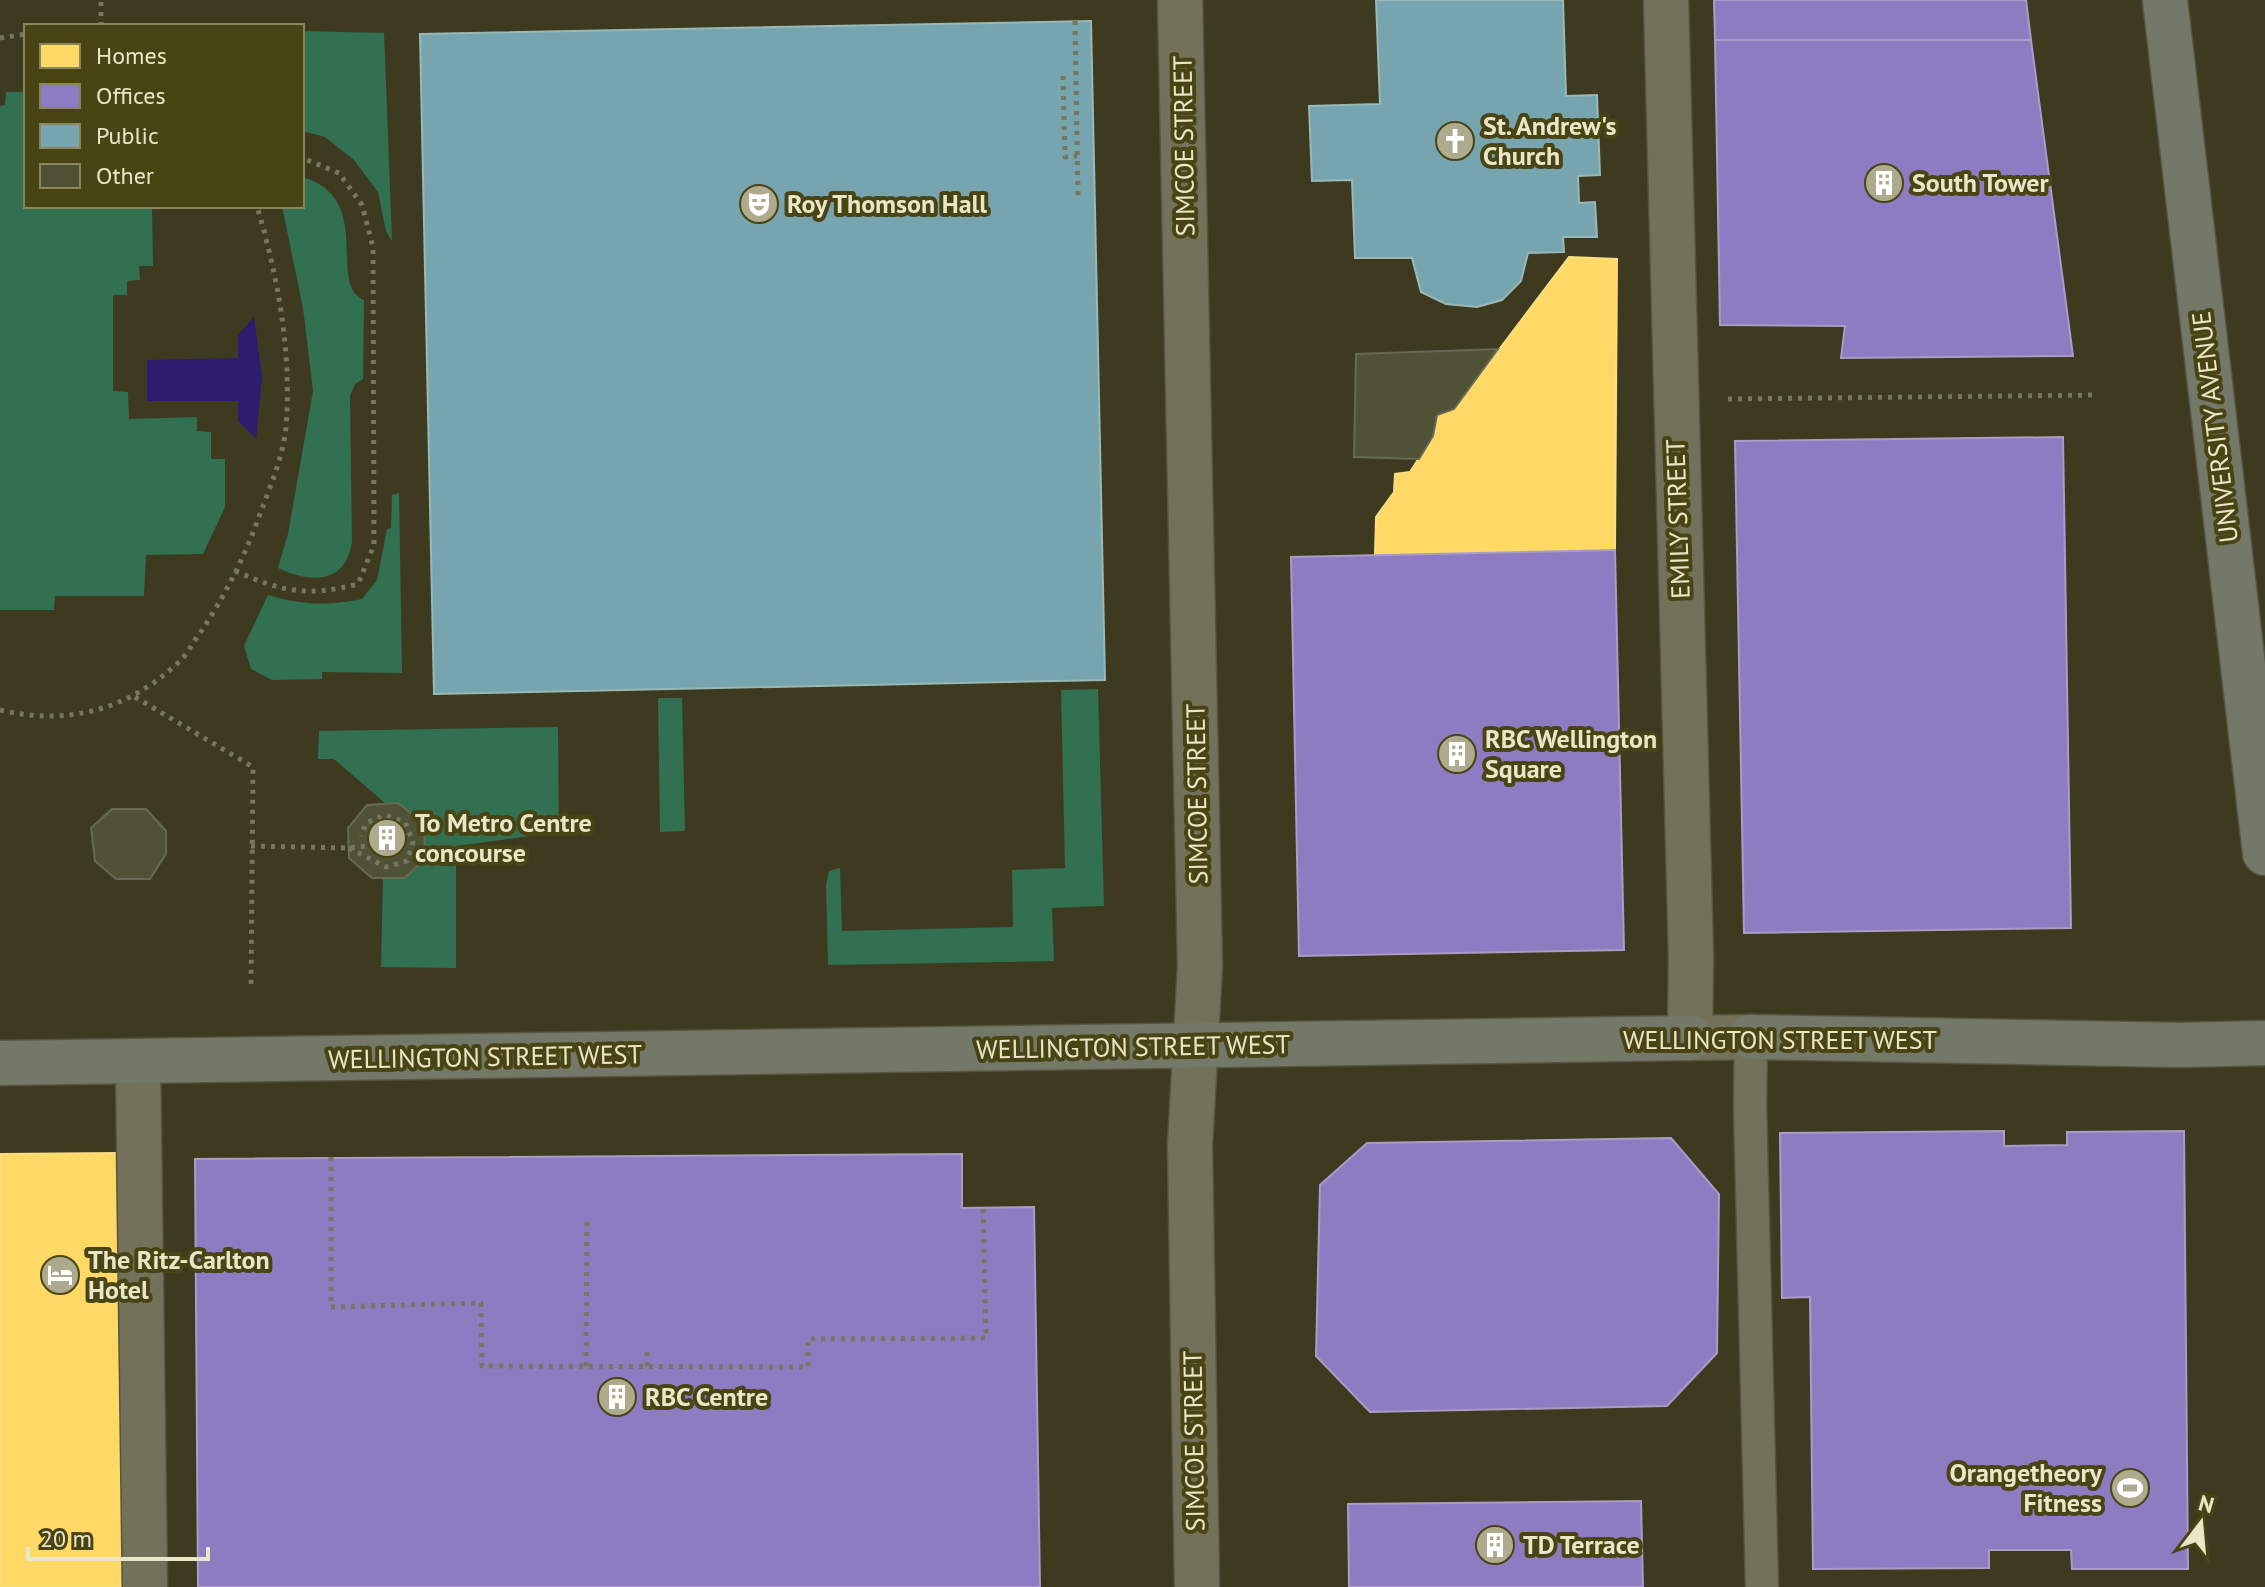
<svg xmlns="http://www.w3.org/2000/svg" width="2265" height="1587" font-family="'PT Sans',sans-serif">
	<rect width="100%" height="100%" fill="#3d3a20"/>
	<g fill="#327052">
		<polygon points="302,31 384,33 392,241 386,231 378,192 354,160 325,137 302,131"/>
		<polygon points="6,92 26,92 26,206 152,206 153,266 139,266 140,280 127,281 127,295 113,295 113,391 128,392 129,419 197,417 197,431 211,432 211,459 225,459 225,507 203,554 146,555 144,596 55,596 54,610 0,610 0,106 5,105"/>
		<path d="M302,177C376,198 326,285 364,300L363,379L355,384L350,396L352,542C345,585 311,583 278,568L288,534L313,391L303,308L282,206H302Z"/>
		<path d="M399,493L402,673L322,672V679L272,680L251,669L244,646L268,595C301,605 329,606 362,599L377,580L387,529L391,528L392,495Z"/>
		<polygon points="1098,689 1104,906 1052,908 1054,961 828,965 826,885 829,871 840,868 842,931 1013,927 1012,870 1065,868 1061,690"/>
		<polygon points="658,698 682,698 685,831 660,832"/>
		<polygon points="558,727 559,832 456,846 456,968 381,967 383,878 405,878 425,858 424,825 386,804 334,759 318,759 319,731"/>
	</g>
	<polygon fill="#2e1c6f" points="254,317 262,377 256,439 238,421 238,401 147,401 147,360 238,358 238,335"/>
	<g fill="#ffd966" stroke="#f9dd83" stroke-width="2">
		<polygon points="1569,257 1617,259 1615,550 1375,555 1376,517 1394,492 1395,474 1410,472 1433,436 1437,415 1454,409"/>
		<polygon points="117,1153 122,1397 122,1587 0,1587 0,1154"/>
	</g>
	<g fill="#8e7cc3" stroke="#aa9cc4" stroke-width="2">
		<polygon points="1714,0 2026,0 2031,40 1715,40"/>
		<polygon points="1715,40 2031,40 2073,356 1841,358 1845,326 1720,325"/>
		<polygon points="2063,437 2071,928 1744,933 1735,441"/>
		<polygon points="1615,550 1624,950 1299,956 1291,557"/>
		<polygon points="2004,1131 2004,1146 2067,1145 2067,1132 2184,1131 2188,1569 2072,1569 2071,1550 1989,1550 1989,1568 1813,1569 1810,1297 1782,1298 1780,1133"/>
		<polygon points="1671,1138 1719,1194 1717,1353 1667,1406 1370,1412 1316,1356 1320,1185 1367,1143"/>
		<polygon points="962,1154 962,1208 1034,1207 1040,1587 198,1587 195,1159"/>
		<polygon points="1641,1501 1643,1587 1349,1587 1348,1504"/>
	</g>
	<g fill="#76a5af" stroke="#99b9b6" stroke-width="2">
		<polygon points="1376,0 1563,0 1566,96 1597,95 1600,175 1578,176 1579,203 1595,202 1597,237 1563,237 1564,252 1528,253 1521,281 1502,300 1477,307 1446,304 1421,292 1412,258 1355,258 1352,180 1312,181 1309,106 1380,104"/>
		<polygon points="1091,21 1105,680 434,694 420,34"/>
	</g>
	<g fill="#4f5235" stroke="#676952" stroke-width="2">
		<polygon points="1498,349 1454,409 1437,415 1433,436 1419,459 1354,457 1356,354"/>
		<polygon points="398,803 424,824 425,858 405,878 372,878 349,858 348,828 367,805"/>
		<polygon points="112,809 146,809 166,831 166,854 150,879 116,879 95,861 91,828"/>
	</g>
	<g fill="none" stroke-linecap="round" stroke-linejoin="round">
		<g stroke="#575540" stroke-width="35">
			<polyline id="service" points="1751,1037 1750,1105 1762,1587"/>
		</g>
		<g stroke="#575540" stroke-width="47">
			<polyline id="pedestrian" points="138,1063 145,1587"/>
		</g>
		<g stroke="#575540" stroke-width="47">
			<polyline id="minor" points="1666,0 1691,957 1690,1038"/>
		</g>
		<g stroke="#575540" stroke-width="47">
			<g id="tertiary">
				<polyline points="1180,0 1200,966 1190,1145 1197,1587"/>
				<polyline points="1690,1038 1751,1037"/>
			</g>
		</g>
		<g stroke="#575540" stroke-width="47">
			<g id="primary">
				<polyline points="2165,0 2265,853"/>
				<polyline points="1751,1037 2180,1045 2265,1043"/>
				<polyline points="0,1063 1690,1038"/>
			</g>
		</g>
		<g stroke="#787661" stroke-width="5" stroke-dasharray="4 6" stroke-linecap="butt">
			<polyline points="1075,21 1078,197"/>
			<polyline points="101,26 101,0"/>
			<polyline points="0,38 26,34"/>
			<polyline points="1063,76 1065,157 1077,156"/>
			<polyline points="1728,399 2097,395"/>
			<path d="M235,571C283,592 307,597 358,584L374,545L373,247L362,205L339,173L302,158"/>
			<polyline points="135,697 253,767 251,988"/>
			<path d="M0,710C68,726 128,710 179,662C187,655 193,642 200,633C225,596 245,556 260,514C270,487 283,457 286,427C292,352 278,278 257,206"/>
			<polyline points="251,846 349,848 385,844"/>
			<polyline points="349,848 386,867 407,861 413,842 405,822 385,815 366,823 361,836"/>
			<polyline points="331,1157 331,1307 481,1303 482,1366 808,1367 808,1339 986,1338 983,1208"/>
			<polyline points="586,1366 587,1217"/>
			<polyline points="647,1366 647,1350"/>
		</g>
		<use href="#service" stroke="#74715b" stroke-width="32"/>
		<use href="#pedestrian" stroke="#74715b" stroke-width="44"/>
		<use href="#minor" stroke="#74715b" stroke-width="44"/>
		<use href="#tertiary" stroke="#74715b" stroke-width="44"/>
		<use href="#primary" stroke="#737868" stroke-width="44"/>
	</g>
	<defs>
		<g id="church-disc" transform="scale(2)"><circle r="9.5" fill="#adaa8d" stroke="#494414"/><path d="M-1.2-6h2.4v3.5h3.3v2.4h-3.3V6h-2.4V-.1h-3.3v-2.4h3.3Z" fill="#fff"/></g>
		<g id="building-disc" transform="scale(2)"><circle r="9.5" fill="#adaa8d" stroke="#494414"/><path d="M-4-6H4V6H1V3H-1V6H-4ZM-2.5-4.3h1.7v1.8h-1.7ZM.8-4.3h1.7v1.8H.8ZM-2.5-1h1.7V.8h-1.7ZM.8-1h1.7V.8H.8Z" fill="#fff"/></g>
		<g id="theatre-disc" transform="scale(2)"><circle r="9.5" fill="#adaa8d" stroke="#494414"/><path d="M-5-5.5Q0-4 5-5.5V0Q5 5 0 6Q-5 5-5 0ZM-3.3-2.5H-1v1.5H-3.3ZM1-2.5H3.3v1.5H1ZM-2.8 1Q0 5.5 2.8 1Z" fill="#fff"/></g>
		<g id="hotel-disc" transform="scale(2)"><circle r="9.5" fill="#adaa8d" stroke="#494414"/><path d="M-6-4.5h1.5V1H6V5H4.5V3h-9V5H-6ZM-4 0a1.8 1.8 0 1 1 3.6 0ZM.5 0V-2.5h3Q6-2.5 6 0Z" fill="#fff"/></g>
		<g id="stadium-disc" transform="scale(2)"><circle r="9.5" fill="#adaa8d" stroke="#494414"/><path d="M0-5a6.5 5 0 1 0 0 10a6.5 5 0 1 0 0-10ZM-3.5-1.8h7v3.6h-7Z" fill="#fff"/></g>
	</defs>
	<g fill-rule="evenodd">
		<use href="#church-disc" x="1455" y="141"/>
		<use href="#building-disc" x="1884" y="183"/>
		<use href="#theatre-disc" x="759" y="204"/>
		<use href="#building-disc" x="1457" y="754"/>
		<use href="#building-disc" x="387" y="838"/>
		<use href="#hotel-disc" x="60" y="1275"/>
		<use href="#building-disc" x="617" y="1397"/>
		<use href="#stadium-disc" x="2130" y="1488"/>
		<use href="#building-disc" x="1495" y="1545"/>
	</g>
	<g text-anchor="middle" stroke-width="8" stroke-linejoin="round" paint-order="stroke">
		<g font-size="26" font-weight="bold" fill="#eae7c8" stroke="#494414" text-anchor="start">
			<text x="1483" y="135">St. Andrew's<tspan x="1483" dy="30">Church</tspan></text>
			<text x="1912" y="192">South Tower</text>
			<text x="787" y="213">Roy Thomson Hall</text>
			<text x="1485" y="748">RBC Wellington<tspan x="1485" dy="30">Square</tspan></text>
			<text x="415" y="832">To Metro Centre<tspan x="415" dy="30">concourse</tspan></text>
			<text x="88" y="1269">The Ritz-Carlton<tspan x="88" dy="30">Hotel</tspan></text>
			<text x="645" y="1406">RBC Centre</text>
			<text x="2102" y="1482" text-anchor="end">Orangetheory<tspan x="2102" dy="30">Fitness</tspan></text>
			<text x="1523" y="1554">TD Terrace</text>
		</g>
		<g font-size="26" fill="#eae7c8" stroke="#494414">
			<text transform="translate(1184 146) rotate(-91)" y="9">SIMCOE STREET</text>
			<text transform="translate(2215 427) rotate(-97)" y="9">UNIVERSITY AVENUE</text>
			<text transform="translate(1678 519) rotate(-92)" y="9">EMILY STREET</text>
			<text transform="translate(1197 794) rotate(-91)" y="9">SIMCOE STREET</text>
			<text x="1780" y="1049">WELLINGTON STREET WEST</text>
			<text transform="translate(1133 1047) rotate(-1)" y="9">WELLINGTON STREET WEST</text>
			<text transform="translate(485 1057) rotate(-1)" y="9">WELLINGTON STREET WEST</text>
			<text transform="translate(1194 1441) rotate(-91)" y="9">SIMCOE STREET</text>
		</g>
	</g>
	<rect x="24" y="24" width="280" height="184" fill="#494414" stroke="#89855c" stroke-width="2"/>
	<rect x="40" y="44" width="40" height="24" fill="#ffd966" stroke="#89855c" stroke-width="2"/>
	<text x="96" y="64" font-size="24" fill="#eae7c8">Homes</text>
	<rect x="40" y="84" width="40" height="24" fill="#8e7cc3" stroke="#89855c" stroke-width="2"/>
	<text x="96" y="104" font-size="24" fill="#eae7c8">Offices</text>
	<rect x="40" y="124" width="40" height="24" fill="#76a5af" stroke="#89855c" stroke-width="2"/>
	<text x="96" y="144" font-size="24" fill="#eae7c8">Public</text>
	<rect x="40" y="164" width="40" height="24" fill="#4f5235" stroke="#89855c" stroke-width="2"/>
	<text x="96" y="184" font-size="24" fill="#eae7c8">Other</text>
	<g transform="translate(2201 1523) rotate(16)" stroke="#494414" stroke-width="6" paint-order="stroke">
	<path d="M0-6L14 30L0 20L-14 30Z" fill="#eae7c8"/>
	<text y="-12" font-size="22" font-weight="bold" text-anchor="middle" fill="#eae7c8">N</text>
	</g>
	<path d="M28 1547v12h180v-12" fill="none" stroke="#eae7c8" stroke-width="4"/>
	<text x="40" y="1547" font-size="24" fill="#eae7c8" stroke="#494414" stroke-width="6" paint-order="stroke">20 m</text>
</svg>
